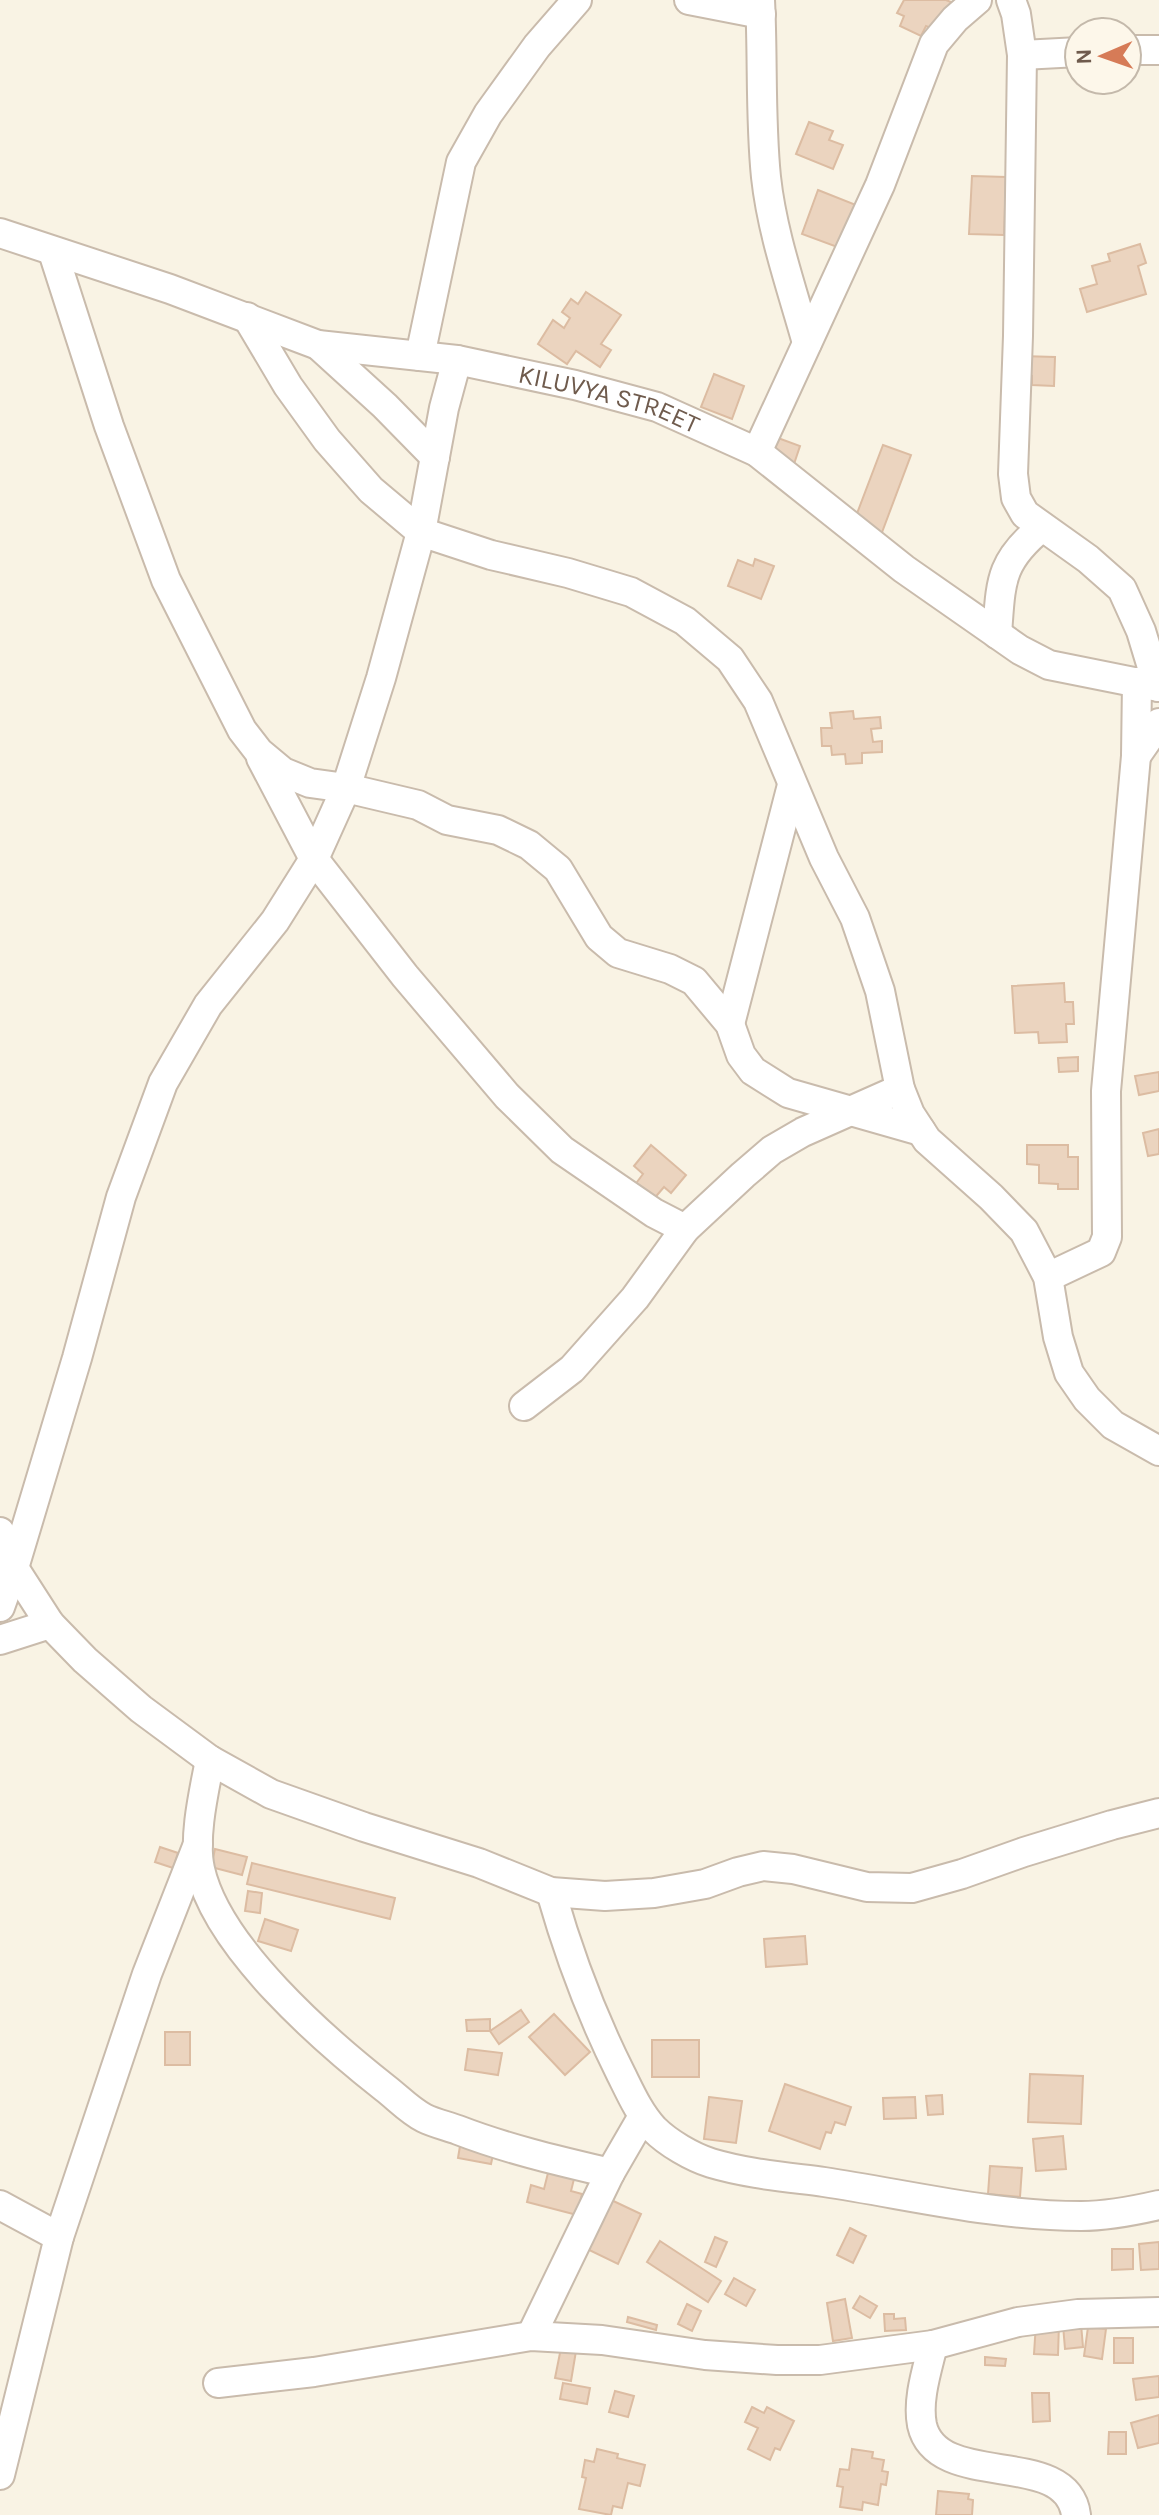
<svg xmlns="http://www.w3.org/2000/svg" width="1159" height="2515" font-family="Karla,sans-serif">
	<rect width="100%" height="100%" fill="#f9f3e4"/>
	<g fill="#ebd4bf" stroke="#dcbca2" stroke-width="2">
		<polygon points="904,0 946,0 951,2 938,31 926,26 921,36 900,26 904,16 897,13"/>
		<polygon points="809,122 833,131 829,140 843,145 833,169 796,154"/>
		<polygon points="972,176 1006,177 1004,235 969,234"/>
		<polygon points="818,190 856,205 840,248 802,234"/>
		<polygon points="1140,244 1146,263 1138,266 1146,294 1087,312 1080,289 1097,284 1092,266 1110,261 1108,254"/>
		<polygon points="586,292 621,315 601,344 611,350 600,367 576,351 567,364 538,344 553,320 564,328 570,318 562,312 571,299 578,304"/>
		<polygon points="1021,356 1055,357 1054,386 1032,385 1032,376 1020,375"/>
		<polygon points="714,374 744,386 732,419 701,407"/>
		<polygon points="778,438 800,446 794,464 772,455"/>
		<polygon points="883,445 911,455 881,535 853,524"/>
		<polygon points="755,559 774,566 761,599 728,586 738,560 753,566"/>
		<polygon points="853,711 854,719 880,717 881,728 871,729 873,742 882,741 882,752 862,753 862,763 846,764 845,754 832,755 831,746 822,746 821,728 832,728 830,713"/>
		<polygon points="1064,983 1065,1002 1073,1002 1074,1024 1066,1024 1067,1042 1039,1043 1038,1032 1015,1033 1012,986"/>
		<polygon points="1078,1057 1078,1071 1059,1072 1058,1058"/>
		<polygon points="1159,1072 1159,1091 1139,1095 1135,1076"/>
		<polygon points="1159,1129 1159,1154 1148,1156 1143,1133"/>
		<polygon points="651,1145 686,1175 671,1193 664,1187 652,1201 634,1186 643,1174 634,1166"/>
		<polygon points="1027,1145 1068,1145 1068,1157 1078,1157 1078,1189 1058,1189 1058,1184 1039,1183 1039,1165 1027,1164"/>
		<polygon points="160,1847 178,1853 173,1868 155,1862"/>
		<polygon points="215,1849 247,1857 242,1875 211,1867"/>
		<polygon points="252,1863 395,1898 390,1919 247,1884"/>
		<polygon points="248,1891 262,1893 260,1913 245,1911"/>
		<polygon points="265,1919 298,1930 291,1951 258,1941"/>
		<polygon points="805,1936 807,1964 766,1967 764,1939"/>
		<polygon points="521,2010 529,2022 499,2044 490,2031"/>
		<polygon points="554,2014 590,2052 565,2075 529,2037"/>
		<polygon points="490,2019 490,2031 467,2031 466,2020"/>
		<rect x="165" y="2032" width="25" height="33"/>
		<rect x="652" y="2040" width="47" height="37"/>
		<polygon points="468,2049 502,2053 498,2075 465,2070"/>
		<polygon points="1030,2074 1083,2076 1081,2124 1028,2122"/>
		<polygon points="785,2084 851,2107 845,2125 835,2122 831,2133 826,2132 820,2149 769,2131"/>
		<polygon points="942,2095 943,2114 928,2115 926,2096"/>
		<polygon points="709,2097 742,2101 736,2143 704,2139"/>
		<polygon points="915,2097 916,2118 884,2119 883,2098"/>
		<polygon points="1063,2136 1066,2169 1036,2171 1033,2139"/>
		<polygon points="461,2140 495,2145 491,2164 458,2158"/>
		<polygon points="990,2166 1022,2168 1020,2197 988,2194"/>
		<polygon points="549,2169 575,2175 571,2191 582,2194 577,2215 527,2202 531,2185 544,2189"/>
		<polygon points="607,2198 641,2214 618,2264 583,2247"/>
		<polygon points="850,2228 866,2236 853,2263 837,2255"/>
		<polygon points="715,2237 727,2242 716,2267 705,2262"/>
		<polygon points="660,2241 721,2281 708,2302 647,2262"/>
		<polygon points="1159,2242 1159,2269 1141,2270 1139,2244"/>
		<polygon points="1112,2249 1133,2249 1133,2269 1112,2270"/>
		<polygon points="734,2278 755,2290 746,2306 725,2294"/>
		<polygon points="860,2296 877,2306 870,2318 853,2308"/>
		<polygon points="845,2299 852,2338 833,2341 827,2303"/>
		<polygon points="687,2304 701,2311 692,2331 678,2324"/>
		<polygon points="884,2314 894,2314 894,2319 905,2318 906,2330 885,2331"/>
		<polygon points="628,2317 657,2325 656,2330 627,2322"/>
		<polygon points="1036,2323 1059,2324 1058,2355 1034,2354"/>
		<polygon points="1081,2324 1083,2347 1065,2349 1063,2325"/>
		<polygon points="1088,2327 1106,2329 1102,2359 1084,2356"/>
		<rect x="1114" y="2338" width="19" height="25"/>
		<polygon points="561,2348 576,2351 571,2381 555,2378"/>
		<polygon points="985,2357 1006,2359 1005,2366 985,2365"/>
		<polygon points="1159,2376 1159,2397 1136,2400 1133,2379"/>
		<polygon points="563,2383 590,2388 587,2404 560,2399"/>
		<polygon points="615,2391 634,2396 628,2417 609,2412"/>
		<polygon points="1032,2393 1049,2393 1050,2421 1033,2422"/>
		<polygon points="752,2407 764,2413 767,2407 794,2421 780,2450 775,2448 770,2460 748,2449 758,2428 745,2422"/>
		<polygon points="1159,2415 1159,2443 1138,2448 1131,2423"/>
		<polygon points="1109,2432 1126,2432 1126,2454 1108,2454"/>
		<polygon points="597,2449 618,2454 617,2458 645,2465 640,2486 628,2483 622,2508 613,2506 611,2515 579,2509 586,2478 582,2477 585,2460 594,2462"/>
		<polygon points="852,2449 873,2452 872,2458 884,2460 882,2471 888,2472 886,2485 881,2484 878,2505 863,2502 862,2510 840,2507 843,2487 837,2486 840,2469 849,2470"/>
		<polygon points="938,2491 969,2494 968,2499 973,2500 972,2515 936,2515"/>
	</g>
	<g fill="none" stroke-linecap="round" stroke-linejoin="round">
		<g stroke="#c9bbac" stroke-width="32">
			<g id="minor">
				<polyline points="689,0 761,14"/>
				<path d="M760,0C763,59 760,118 766,177C772,233 792,289 807,343"/>
				<polyline points="1011,0 1016,14 1022,55 1018,336 1013,474 1016,498 1025,514 1088,559 1122,589 1141,631 1158,687"/>
				<polyline points="1127,50 1159,50"/>
				<polyline points="1022,55 1079,52"/>
				<path id="s1" d="M0,233L170,289L318,345L457,360L575,385L657,407L757,452L904,569L1020,650L1049,665L1159,687"/>
				<polyline points="53,252 109,426 166,580 242,730 259,752 283,772 310,783 346,788 418,805 447,820 498,830 529,845 558,869 599,937 618,953 670,969 694,981 730,1024 741,1055 753,1071 788,1093 921,1131"/>
				<polyline points="247,317 288,386 327,440 371,490 421,532 491,555 568,573 631,592 685,621 730,659 758,701 824,858 855,918 880,991 900,1089 910,1114 927,1140 991,1197 1024,1231 1048,1277 1058,1337 1069,1373 1087,1399 1113,1425 1159,1451"/>
				<polyline points="318,345 385,406 435,457"/>
				<polyline points="420,356 461,162 488,114 537,46 577,0"/>
				<polyline points="757,452 880,185 934,44 955,19 977,0"/>
				<path d="M997,634C1001,582 999,562 1042,527"/>
				<polyline points="1136,756 1159,723"/>
				<polyline points="261,758 314,859 405,976 507,1096 562,1150 654,1213 685,1229"/>
				<polyline points="730,1024 792,785"/>
				<polyline points="1048,1277 1101,1252 1107,1237 1106,1091 1136,756 1137,682"/>
				<polyline points="524,1406 572,1369 635,1298 685,1229 743,1175 772,1150 803,1132 900,1089"/>
				<polyline points="0,1532 14,1568 50,1624 85,1660 141,1709 210,1760 271,1794 364,1827 479,1863 551,1892 605,1896 654,1893 705,1884 738,1872 763,1866 793,1869 867,1887 912,1888 962,1874 1024,1852 1112,1825 1159,1813"/>
				<polyline points="0,1607 14,1568 77,1358 121,1197 163,1083 208,1005 275,921 314,859 346,788 381,678 421,532 444,408 457,360"/>
				<polyline points="0,1640 50,1624"/>
				<path d="M210,1760C204,1791 193,1838 200,1869C217,1947 324,2040 385,2088C398,2098 410,2111 424,2118C434,2123 447,2126 458,2130C507,2149 559,2161 610,2173"/>
				<path d="M551,1892C569,1955 591,2014 620,2072C630,2092 639,2113 654,2129C668,2143 692,2157 711,2163C748,2174 786,2177 824,2182C910,2195 994,2216 1081,2216C1108,2216 1133,2211 1159,2205"/>
				<polyline points="0,2205 59,2237"/>
				<polyline points="531,2336 610,2173 643,2116"/>
				<path d="M933,2345C927,2370 917,2400 922,2425C937,2492 1067,2446 1076,2515"/>
				<polyline points="218,2383 314,2372 531,2336 602,2340 705,2355 777,2360 820,2360 933,2345 1018,2322 1078,2314 1159,2312"/>
				<polyline points="0,2475 59,2237 147,1974 198,1844"/>
			</g>
		</g>
		<use href="#minor" stroke="#fff" stroke-width="28"/>
	</g>
	<g text-anchor="middle" stroke-width="8" stroke-linejoin="round" paint-order="stroke">
		<g font-size="26" fill="#6f5b4d" stroke="#fdf7ea">
			<text dy="9" stroke="none"><textPath href="#s1" startOffset="634">KILUVYA STREET</textPath></text>
		</g>
	</g>
	<g transform="translate(1103 56) rotate(268)"><circle r="38" fill="#fdf7ea" stroke="#c4b9ab" stroke-width="2"/>
	<path d="M0-6L14 30L0 20L-14 30Z" fill="#d67b57"/>
	<text y="-12" font-size="22" font-weight="bold" text-anchor="middle" fill="#6f5b4d">N</text>
	</g>
</svg>
